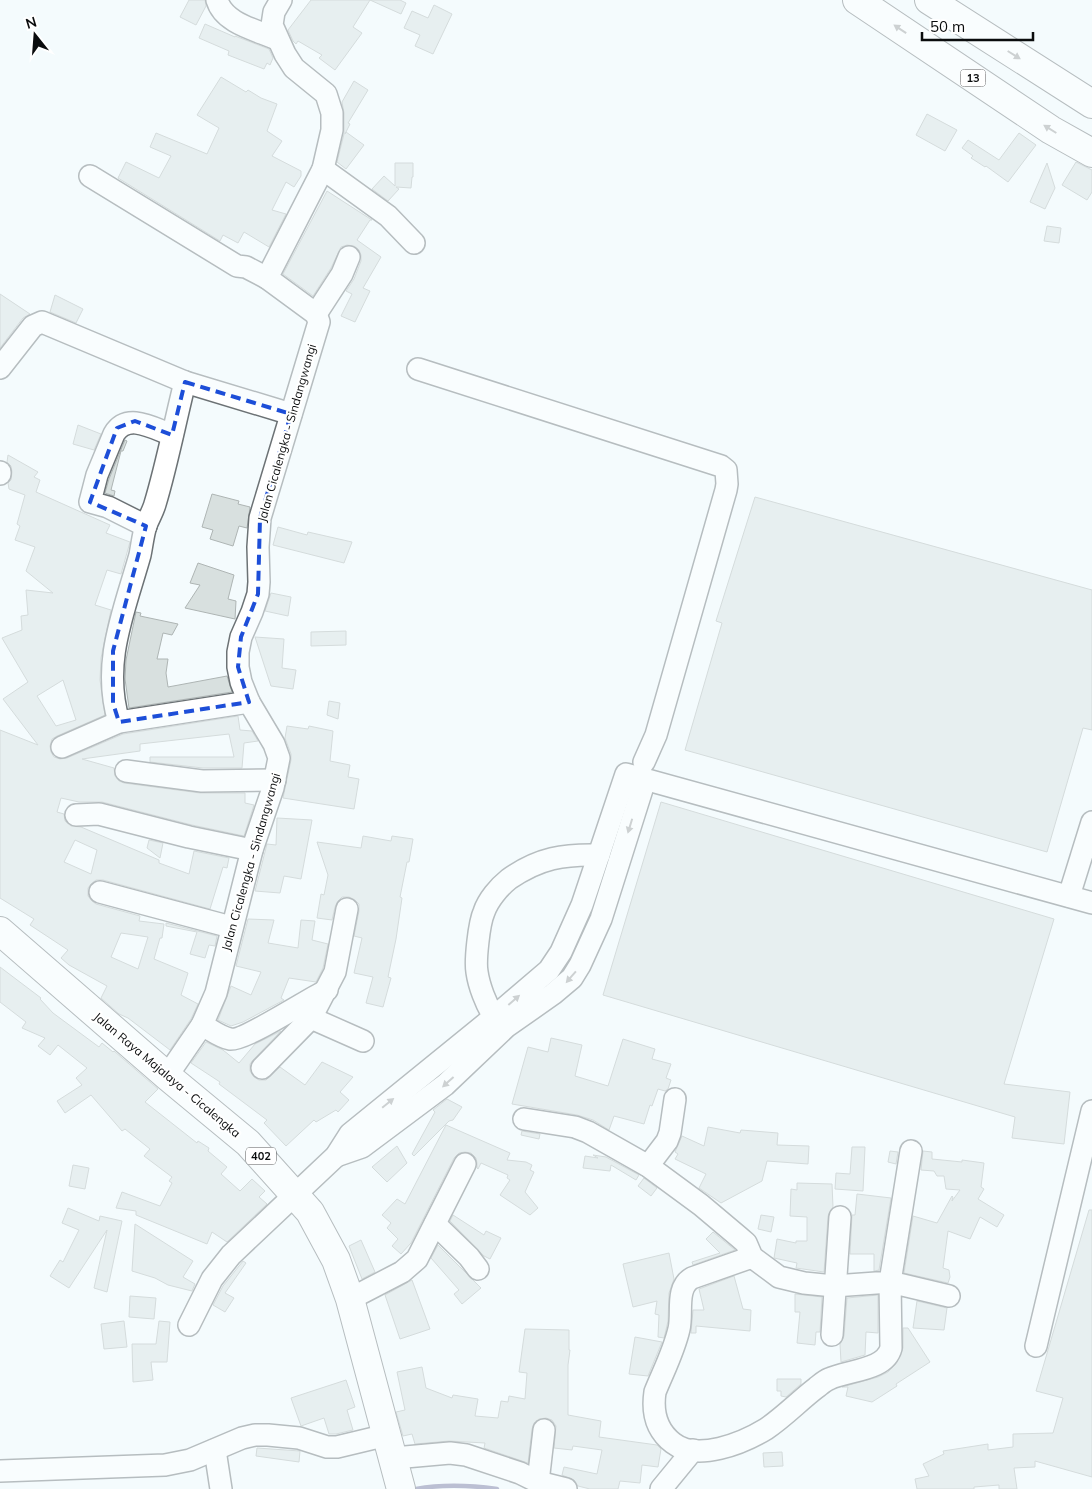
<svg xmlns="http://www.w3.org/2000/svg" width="1092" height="1489" font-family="Mulish,sans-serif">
	<rect width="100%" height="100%" fill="#f4fbfd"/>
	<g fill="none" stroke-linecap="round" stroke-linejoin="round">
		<path stroke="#76759f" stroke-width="4.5" d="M416,1489C443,1484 469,1485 497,1489"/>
	</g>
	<g fill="#d8e0df" stroke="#aeb5b4" fill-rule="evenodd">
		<polygon points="189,0 205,0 206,6 196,25 180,17"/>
		<polygon points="311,0 400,0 406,3 401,14 370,0 353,27 362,33 335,70 319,58 322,55 298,41 296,44 293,41 288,30"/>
		<polygon points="434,5 452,14 433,54 415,46 420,35 404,28 412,11 428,18"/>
		<polygon points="205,24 235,37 235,36 269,49 273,58 270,65 267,63 264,69 228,55 229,51 199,38"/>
		<polygon points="221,77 246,92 248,90 261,98 277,104 267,131 282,141 272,156 301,171 301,176 294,187 286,182 272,210 286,214 269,247 244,232 238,243 223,235 220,241 118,178 126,162 159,178 171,156 150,147 156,133 207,154 219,128 197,115"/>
		<polygon points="354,81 368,90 348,123 350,124 345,134 346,132 364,145 346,169 337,162 344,134 344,113 342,102"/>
		<polygon points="927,114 957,130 945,151 916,135"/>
		<polygon points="1019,133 1036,145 1008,182 986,166 985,167 971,158 973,156 962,148 968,140 999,160"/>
		<polygon points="1076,162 1092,170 1092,192 1087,200 1062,185"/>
		<polygon points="395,163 413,163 413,177 412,177 411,188 396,187 399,189 388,201 372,189 384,176 395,186"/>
		<polygon points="1047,163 1055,188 1045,209 1030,202"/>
		<polygon points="327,191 372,220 370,220 357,240 381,257 363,288 370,291 355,322 341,316 352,294 346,291 354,279 361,261 361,255 359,250 354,246 347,245 341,247 331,268 313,296 283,274"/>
		<polygon points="1047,226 1061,228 1059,243 1044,241"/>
		<polygon points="0,294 30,314 23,318 0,348"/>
		<polygon points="55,295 83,309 76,323 50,312"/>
		<polygon points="78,425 101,434 94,450 73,444"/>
		<polygon points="125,440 127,441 123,451 121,451 111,490 115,491 114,496 105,493 109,479"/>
		<path d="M8,455L38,472L34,477L40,480L36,492L110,525L106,533L130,542L121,574L107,570L95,605L111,610L101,658L100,680L105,715L57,736L52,739L50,746L51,752L54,757L60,759L67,758L123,734L238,716L240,730L252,731L258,741L244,743L242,768H203L150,762V757H234L229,734L140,744V751L82,759L114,768L115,776L119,781L124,783L200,793H245V803L254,805L244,836L192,825L102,802H79L61,798L57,812L64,814L65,821L71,826L81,827L159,860V863L189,874L194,851L229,858L227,868L223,867L210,909L103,880H96L91,884L88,888V896L92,901L96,904L140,916L139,921L164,924L162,938H160L154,959L188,973L181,995L198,1004L191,1019L170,1050L128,1018L119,1014L101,998L107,986L69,965L61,958L68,950L30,925L34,919L0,898V730L38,745L3,699L28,682L2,638L22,630L21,616L28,615L26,590L53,593L26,571L35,547L15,540L20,526L17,524L25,495L9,489L8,483L11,480L12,472L11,466L7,462ZM63,680L76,720L56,726L37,696ZM75,840L97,850L91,874L64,862ZM121,933L148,937L138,969L111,957Z"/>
		<polygon points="212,494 239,501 238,504 250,507 247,528 239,526 233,546 210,539 213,530 202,527"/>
		<polygon points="755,497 1092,590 1092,730 1083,728 1047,852 685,750 722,623 716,621"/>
		<polygon points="278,527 307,535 308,532 352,542 344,563 273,545"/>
		<polygon points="198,563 234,575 228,599 236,601 235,619 185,608 200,585 190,583"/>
		<polygon points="271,593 291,597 288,616 265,611"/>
		<polygon points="136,612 141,613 140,616 178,624 172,635 163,633 157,659 168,659 166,673 168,687 227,676 232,692 129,708 125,679 126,660"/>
		<polygon points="346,631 346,645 311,646 311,632"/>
		<polygon points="255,637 284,639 282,668 296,670 293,689 271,686"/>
		<polygon points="329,701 340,703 338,719 327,715"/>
		<polygon points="287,726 308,729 309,726 333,731 330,761 350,765 348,777 359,779 354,809 283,798 291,760 291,754 285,738"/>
		<polygon points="661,802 1054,919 1004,1084 1070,1092 1064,1144 1012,1138 1015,1117 603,995"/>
		<polygon points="277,818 312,820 301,879 284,876 280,893 255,891 267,844 276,845"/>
		<polygon points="363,836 391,841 392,836 413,839 409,862 407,862 400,897 402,898 396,939 388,977 391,978 383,1007 366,1003 373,977 354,973 362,938 354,936 359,911 359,904 355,900 349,897 342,897 338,901 335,907 332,920 317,918 321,894 324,895 328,875 317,842 361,848"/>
		<polygon points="149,840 163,843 160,858 147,848"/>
		<polygon points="248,919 274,920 268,943 298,948 301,920 315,921 312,940 328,944 323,968 316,982 289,978 281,998 284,1000 243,1022 231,1026 218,1020 231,986 251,995 261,972 236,966"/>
		<polygon points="166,923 217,936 215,946 209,945 205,958 190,954 197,932 166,926"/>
		<polygon points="0,967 41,998 40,999 53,1013 99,1047 102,1043 113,1052 114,1051 158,1089 145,1102 197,1143 198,1141 209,1148 208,1151 227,1167 221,1174 240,1191 252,1179 265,1191 259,1197 267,1204 227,1242 212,1232 207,1244 136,1215 136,1211 116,1208 122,1192 160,1206 172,1183 169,1181 172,1177 144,1156 150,1149 125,1129 122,1131 91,1095 65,1113 57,1101 82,1085 76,1078 87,1068 58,1045 50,1055 38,1046 45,1038 22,1028 26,1022 0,1002"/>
		<polygon points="281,1031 253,1060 250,1064 250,1071 254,1077 259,1080 266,1080 280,1067 305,1085 322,1062 353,1077 340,1092 349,1100 338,1112 336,1110 316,1122 314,1120 286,1146 264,1123 267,1120 219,1084 220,1082 191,1063 206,1042 223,1050 239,1063 255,1044"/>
		<polygon points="551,1038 582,1045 575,1076 608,1086 623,1039 655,1049 652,1059 671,1064 666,1078 671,1080 668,1089 665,1091 658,1089 652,1106 650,1105 644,1124 614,1116 609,1130 593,1120 577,1115 512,1104 528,1047 548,1052"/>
		<polygon points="447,1099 462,1107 453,1120 449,1121 414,1156 412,1154 435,1112 433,1110"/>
		<polygon points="446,1125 510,1153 507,1160 526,1162 532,1165 530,1170 534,1172 525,1192 538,1208 530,1215 500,1195 510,1180 507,1178 508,1175 481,1163 478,1169 477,1168 477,1163 476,1158 471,1153 465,1152 459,1153 454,1158 411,1243 401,1254 392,1246 398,1239 387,1228 391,1223 382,1215 397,1199 405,1204"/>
		<polygon points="708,1127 740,1133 741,1130 778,1133 777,1145 809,1146 808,1164 767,1161 762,1181 721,1203 699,1188 706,1174 675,1159 678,1154 675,1152 682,1136 704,1146"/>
		<polygon points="522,1131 540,1134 539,1139 521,1135"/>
		<polygon points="397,1146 407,1163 387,1182 372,1167"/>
		<polygon points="852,1147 865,1147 863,1191 835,1189 836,1173 850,1174"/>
		<polygon points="890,1151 898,1152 896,1164 888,1162"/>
		<polygon points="923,1151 932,1152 932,1159 962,1162 962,1160 984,1163 981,1187 984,1189 978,1199 1004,1215 997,1227 980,1217 970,1239 948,1231 943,1268 949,1270 950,1277 948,1283 904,1273 913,1216 937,1223 952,1196 953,1197 952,1201 960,1190 946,1189 944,1176 937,1176 934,1171 921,1170"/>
		<polygon points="593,1155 606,1157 639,1175 636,1180 611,1165 610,1171 583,1168 585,1156 598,1158"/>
		<polygon points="73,1165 89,1168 85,1189 69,1186"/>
		<polygon points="644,1178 657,1188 651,1196 638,1186"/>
		<polygon points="797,1183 832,1184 833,1207 828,1216 824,1272 796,1268 797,1263 774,1258 777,1239 796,1243 796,1241 807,1241 807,1217 790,1216 791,1189 797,1190"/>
		<polygon points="857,1194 891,1198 879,1270 874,1271 874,1254 850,1254 852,1215 855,1215"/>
		<polygon points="68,1208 99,1221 100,1216 122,1221 107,1292 94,1288 107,1230 69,1288 50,1276 60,1260 63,1262 79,1230 62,1223"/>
		<polygon points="1089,1210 1092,1210 1092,1477 1035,1461 1035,1467 1014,1468 1017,1489 999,1489 999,1485 974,1487 974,1489 917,1489 915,1479 929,1476 923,1464 944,1454 943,1451 988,1444 988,1450 1013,1447 1013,1434 1053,1433 1063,1398 1036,1391"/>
		<polygon points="453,1215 484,1235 486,1231 501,1238 490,1259 484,1256 450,1221"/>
		<polygon points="761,1215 774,1217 771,1232 758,1229"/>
		<polygon points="135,1224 193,1261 183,1277 195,1284 192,1291 168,1285 155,1278 132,1271"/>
		<polygon points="713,1232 735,1250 693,1265 692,1262 720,1253 706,1239"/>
		<polygon points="361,1240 375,1272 362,1279 349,1246"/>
		<polygon points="438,1245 481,1288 462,1304 454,1294 459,1290 431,1258"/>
		<polygon points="669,1253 674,1279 669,1293 668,1321 665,1334 664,1338 658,1337 659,1315 655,1314 657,1301 633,1307 623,1264"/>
		<polygon points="243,1261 246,1263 225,1293 234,1298 225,1312 213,1305 223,1286"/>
		<polygon points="734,1276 743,1309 751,1310 750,1331 696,1326 696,1333 691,1333 693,1310 704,1310 699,1289"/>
		<polygon points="412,1280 430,1329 400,1339 385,1295"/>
		<polygon points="795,1294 822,1297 820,1332 816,1332 815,1345 797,1343 800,1312 795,1312"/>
		<polygon points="878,1295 878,1333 866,1332 865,1355 841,1362 840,1344 844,1336 847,1298"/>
		<polygon points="130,1296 156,1298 154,1319 129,1317"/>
		<polygon points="917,1301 947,1308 944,1330 913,1328"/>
		<polygon points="124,1321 127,1347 104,1349 101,1324"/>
		<polygon points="159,1321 170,1322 167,1362 151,1362 153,1380 133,1382 132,1344 156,1344"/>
		<polygon points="903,1328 908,1328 930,1362 896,1384 897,1386 872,1402 846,1396 848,1387 842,1387 878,1377 888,1372 896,1364 903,1348"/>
		<polygon points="525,1329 569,1330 569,1350 570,1350 568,1365 568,1415 601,1421 599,1437 657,1445 661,1449 658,1467 642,1465 640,1483 620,1481 618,1489 590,1489 578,1486 574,1480 562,1475 564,1467 597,1474 602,1450 573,1446 572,1450 554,1448 556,1426 552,1420 546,1418 539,1419 534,1423 532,1429 528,1463 484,1448 485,1443 449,1441 415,1444 412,1434 403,1436 396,1412 405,1410 397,1372 422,1367 426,1388 452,1398 453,1395 478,1399 475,1416 498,1418 501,1401 508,1402 509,1396 525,1399 527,1373 519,1372"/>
		<polygon points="635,1337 662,1342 648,1376 629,1374"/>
		<polygon points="777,1379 801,1379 801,1384 786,1397 781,1396 781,1391 777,1391"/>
		<polygon points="346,1380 355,1407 347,1410 353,1430 336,1434 329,1434 324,1418 301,1426 291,1398"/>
		<polygon points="257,1448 300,1451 299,1462 256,1456"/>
		<polygon points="782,1452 783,1466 764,1467 763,1453"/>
	</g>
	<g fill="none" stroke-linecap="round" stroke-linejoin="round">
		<g stroke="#6c7275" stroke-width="24">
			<g id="minor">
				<path d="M217,0C224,24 257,30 277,39"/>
				<polyline points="323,169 388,216 414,243"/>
				<polyline points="90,176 237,266 246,267 267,278"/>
				<polyline points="316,314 342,274 349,257"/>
				<polyline points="0,368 33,326 42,322 185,382 291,414"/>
				<polyline points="418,369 721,466 726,470 727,484 726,490 656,735 644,762"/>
				<polyline points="0,472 0,474"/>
				<path d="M146,526L108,507L90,502L97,475L114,434C127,412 153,428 172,435"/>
				<path d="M119,722C101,663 124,612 140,555C142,545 143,535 146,525C149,518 153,511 155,504C167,464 175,422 185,382"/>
				<polyline points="62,747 119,722 249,702"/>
				<polyline points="126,771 202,781 275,780"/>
				<polyline points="76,815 99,814 189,837 252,850"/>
				<polyline points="100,892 231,927"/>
				<polyline points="1069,896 1092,822"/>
				<polyline points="311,1018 363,1041"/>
				<path d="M202,1025C210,1029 220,1037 230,1039C243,1042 310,998 327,990"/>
				<path d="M504,1026C500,1022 496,1019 493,1015C486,1004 479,986 477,972C475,961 479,923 484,912C488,900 499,887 509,879C539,858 564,854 599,855"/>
				<polyline points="262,1068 311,1018 335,972 347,909"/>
				<polyline points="167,1076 202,1025 216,993 252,850 273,788 279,758 274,744 249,702 241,682 238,667 238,652 241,637 252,612 258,594 259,582 258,547 260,518 319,322 316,314 267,278 323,169 332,130 332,113 326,94 294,68 285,54 272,25 274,12 281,0"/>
				<polyline points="524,1119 575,1127 588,1132 648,1166 701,1205 739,1237 746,1243 752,1257 779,1277 804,1283 834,1286 890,1282 911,1151"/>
				<polyline points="336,1156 362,1147 445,1085 506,1027 553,994 572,978 580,965 601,919 645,780"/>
				<polyline points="648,1166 667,1141 670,1133 675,1099"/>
				<polyline points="435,1224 469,1257 478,1269"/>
				<path d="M752,1257L692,1278C675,1288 683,1313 679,1329C674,1351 663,1372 655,1392C652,1412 656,1430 673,1443C697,1462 743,1443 766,1429C784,1417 799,1401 816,1388C820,1385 824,1381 829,1379C847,1370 885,1371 891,1348L890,1282L949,1296"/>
				<polyline points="350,1299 402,1272 417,1259 465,1164"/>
				<polyline points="189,1325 212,1279 231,1255 336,1156 350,1134 494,1017 549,970 561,952 582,905 626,774 1092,903"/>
				<polyline points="832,1335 840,1217"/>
				<polyline points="1036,1346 1092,1111"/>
				<polyline points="215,1450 221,1489"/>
				<polyline points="394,1458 450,1453 466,1455 520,1473 538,1482 566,1489"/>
				<polyline points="0,1471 165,1465 190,1460 242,1438 255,1435 268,1435 299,1438 327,1447 337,1447 387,1435"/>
				<polyline points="538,1482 544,1430"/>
				<polyline points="661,1489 693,1450"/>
			</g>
		</g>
		<g stroke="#6c7275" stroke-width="30">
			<polyline id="major" points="0,931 167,1076 248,1143 310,1212 336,1260 350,1299 401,1489"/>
		</g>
		<g stroke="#6c7275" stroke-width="30">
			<g id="highway">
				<polyline points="857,0 1051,130 1092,153"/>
				<polyline points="929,0 1092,104"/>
			</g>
		</g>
		<use href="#minor" stroke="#fff" stroke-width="21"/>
		<use href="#major" stroke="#fff" stroke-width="28"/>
		<use href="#highway" stroke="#fff" stroke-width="28"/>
	</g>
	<defs><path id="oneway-solid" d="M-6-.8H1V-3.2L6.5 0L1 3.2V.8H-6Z" transform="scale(1.25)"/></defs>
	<g fill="#9d9e9e">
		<use href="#oneway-solid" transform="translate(900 29) rotate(-146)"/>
		<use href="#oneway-solid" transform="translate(1014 55) rotate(32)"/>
		<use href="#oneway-solid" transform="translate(1050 129) rotate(-148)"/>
		<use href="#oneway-solid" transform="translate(630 826) rotate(107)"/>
		<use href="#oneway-solid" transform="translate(571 977) rotate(131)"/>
		<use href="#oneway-solid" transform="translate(514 1000) rotate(-41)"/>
		<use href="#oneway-solid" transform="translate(448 1082) rotate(138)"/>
		<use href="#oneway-solid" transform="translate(388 1103) rotate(-39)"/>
	</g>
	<path d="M0 0H1092V1489H0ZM185,382L291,414L260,518L258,594L241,637L238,667L249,702L119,722L113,703V651L146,526L90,502L117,428L135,421L172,435Z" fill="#f4fbfd" fill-opacity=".55" fill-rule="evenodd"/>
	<path fill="none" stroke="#1d4ed8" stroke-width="4" stroke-dasharray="10 6" stroke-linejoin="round" d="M185,382L291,414L260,518L258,594L241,637L238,667L249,702L119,722L113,703V651L146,526L90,502L117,428L135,421L172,435Z"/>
	<g text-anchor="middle" stroke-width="4.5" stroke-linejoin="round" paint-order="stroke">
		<g fill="#fff" stroke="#545556" stroke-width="1">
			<rect x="960.5" y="69.5" width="25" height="17" rx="4"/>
			<rect x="246" y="1147.5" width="30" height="17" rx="4"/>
		</g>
		<g font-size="11" font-weight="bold" fill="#0a0c0d">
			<text x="973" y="82">13</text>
			<text x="261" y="1160">402</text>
		</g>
		<g font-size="12" fill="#0a0c0d" stroke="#fff">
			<text transform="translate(287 433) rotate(-74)" y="4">Jalan Cicalengka - Sindangwangi</text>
			<text transform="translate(251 862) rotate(-74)" y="4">Jalan Cicalengka - Sindangwangi</text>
			<text transform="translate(167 1075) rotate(40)" y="4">Jalan Raya Majalaya - Cicalengka</text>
		</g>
	</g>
	<g transform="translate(35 35) rotate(343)" stroke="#ffffff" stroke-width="4" paint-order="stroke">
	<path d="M0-4L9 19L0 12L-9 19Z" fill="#0a0c0d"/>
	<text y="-8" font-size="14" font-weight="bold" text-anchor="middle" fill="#0a0c0d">N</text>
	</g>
	<path d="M922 32v8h111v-8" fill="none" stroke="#0a0c0d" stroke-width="2.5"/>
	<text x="930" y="32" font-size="15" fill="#0a0c0d" stroke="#ffffff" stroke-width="4" paint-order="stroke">50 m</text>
</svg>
